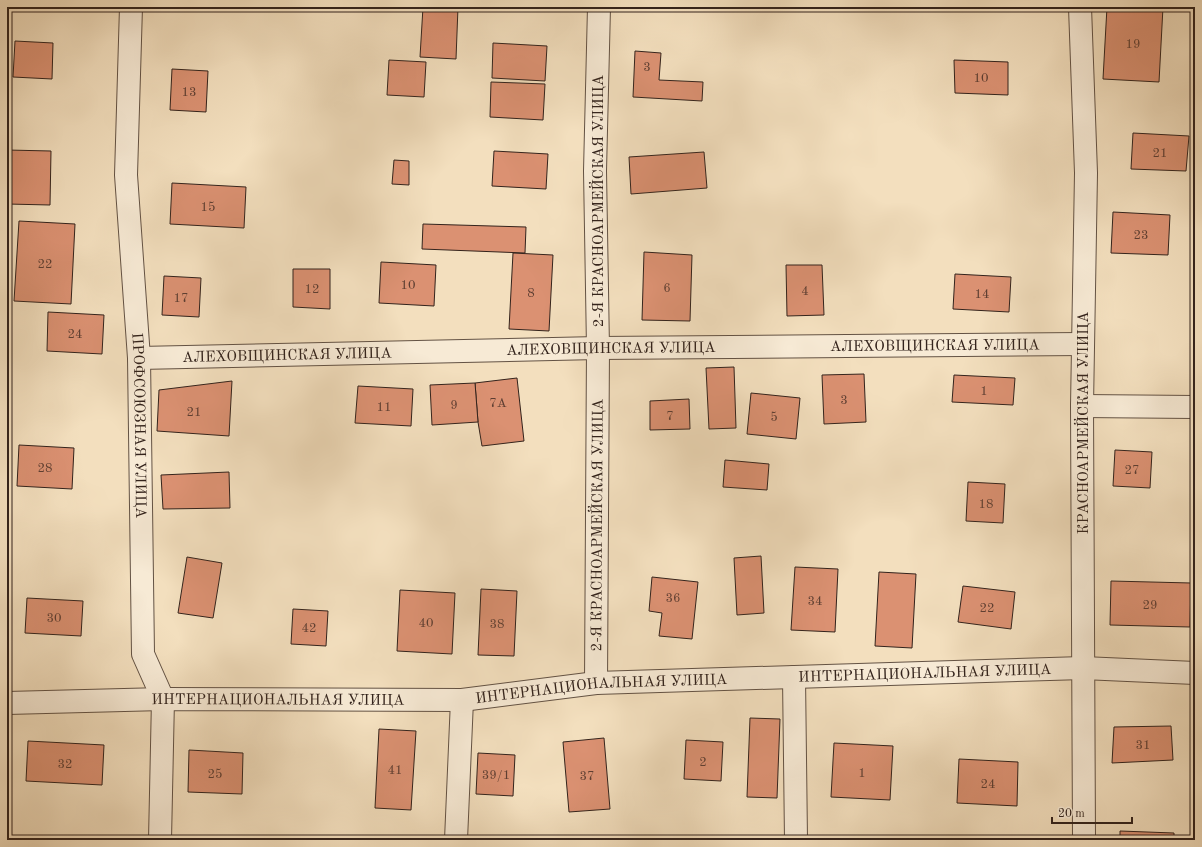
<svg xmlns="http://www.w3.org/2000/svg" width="1202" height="847" font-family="'Old Standard TT',serif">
	<rect width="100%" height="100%" fill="#f3dfbe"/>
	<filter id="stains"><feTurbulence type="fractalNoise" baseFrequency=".005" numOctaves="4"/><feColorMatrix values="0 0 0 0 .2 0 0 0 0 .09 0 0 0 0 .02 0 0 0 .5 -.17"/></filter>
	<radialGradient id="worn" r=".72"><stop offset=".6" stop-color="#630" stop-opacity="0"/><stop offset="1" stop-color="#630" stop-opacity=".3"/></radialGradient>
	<g fill="#db9172" stroke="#33231c">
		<polygon points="423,7 458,7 456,59 420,57"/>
		<polygon points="1107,7 1163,7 1159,82 1103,79"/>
		<polygon points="15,41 53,43 52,79 13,77"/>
		<polygon points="493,43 547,46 545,81 492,78"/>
		<polygon points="635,51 661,53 659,80 703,82 702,101 633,97"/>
		<polygon points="389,60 426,62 424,97 387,95"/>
		<polygon points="954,60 1008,62 1008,95 955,93"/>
		<polygon points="172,69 208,71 206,112 170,110"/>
		<polygon points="491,82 545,84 543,120 490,117"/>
		<polygon points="1133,133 1189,136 1186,171 1131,169"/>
		<polygon points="7,150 51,151 50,205 7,204"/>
		<polygon points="494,151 548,154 546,189 492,186"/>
		<polygon points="704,152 707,188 631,194 629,157"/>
		<polygon points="394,160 409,161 409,185 392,184"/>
		<polygon points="172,183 246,187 244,228 170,224"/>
		<polygon points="1113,212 1170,215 1168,255 1111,253"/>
		<polygon points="19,221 75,224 71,304 14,301"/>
		<polygon points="423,224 526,227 525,253 422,249"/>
		<polygon points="644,252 692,255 690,321 642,320"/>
		<polygon points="513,253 553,255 549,331 509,329"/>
		<polygon points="381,262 436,265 434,306 379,303"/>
		<polygon points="786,265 822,265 824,315 787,316"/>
		<polygon points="293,269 330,269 330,309 293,307"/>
		<polygon points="955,274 1011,277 1009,312 953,309"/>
		<polygon points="164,276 201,278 199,317 162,315"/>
		<polygon points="48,312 104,315 102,354 47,351"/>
		<polygon points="734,367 736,428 709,429 706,368"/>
		<polygon points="864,374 866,422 824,424 822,375"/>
		<polygon points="954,375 1015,378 1013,405 952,402"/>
		<polygon points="517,378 524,441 482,446 478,422 475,383"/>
		<polygon points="232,381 229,436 157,431 159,390"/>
		<polygon points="475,383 478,422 432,425 430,385"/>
		<polygon points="358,386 413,389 411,426 355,423"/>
		<polygon points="751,393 800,398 796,439 747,434"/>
		<polygon points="689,399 690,429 650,430 650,401"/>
		<polygon points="19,445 74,448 72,489 17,486"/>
		<polygon points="1115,450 1152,452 1150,488 1113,486"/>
		<polygon points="725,460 769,464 767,490 723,487"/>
		<polygon points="229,472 230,508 163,509 161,475"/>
		<polygon points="968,482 1005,484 1003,523 966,521"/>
		<polygon points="761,556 764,613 737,615 734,558"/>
		<polygon points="187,557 222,563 213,618 178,613"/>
		<polygon points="795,567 838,569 835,632 791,630"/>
		<polygon points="879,572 916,574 912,648 875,646"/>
		<polygon points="652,577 698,582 692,639 659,636 662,613 649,611"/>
		<polygon points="1111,581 1191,583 1190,627 1110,625"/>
		<polygon points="963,586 1015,592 1011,629 958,622"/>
		<polygon points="481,589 517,591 514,656 478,655"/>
		<polygon points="400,590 455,593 452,654 397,651"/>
		<polygon points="27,598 83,601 81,636 25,633"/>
		<polygon points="293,609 328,611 326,646 291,644"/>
		<polygon points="750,718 780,719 777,798 747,797"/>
		<polygon points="1171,726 1173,760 1112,763 1114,727"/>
		<polygon points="379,729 416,731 411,810 375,808"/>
		<polygon points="604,738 610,809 569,812 563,742"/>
		<polygon points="686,740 723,742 721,781 684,779"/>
		<polygon points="28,741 104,745 102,785 26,781"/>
		<polygon points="834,743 893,746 890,800 831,797"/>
		<polygon points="189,750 243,753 242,794 188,792"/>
		<polygon points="478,753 515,755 513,796 476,794"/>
		<polygon points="959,759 1018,762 1017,806 957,803"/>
		<polygon points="1120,831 1174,833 1174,840 1120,840"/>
	</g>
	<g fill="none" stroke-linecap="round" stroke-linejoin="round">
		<g stroke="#635244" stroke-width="24">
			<g id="street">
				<path id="s1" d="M131,7L126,175L139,358L143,654L163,699L160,840"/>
				<polyline points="1080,7 1086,173 1082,406 1084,840"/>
				<path id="s2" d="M139,358L598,348L1083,344"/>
				<polyline points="1082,406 1195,407"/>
				<polyline points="794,677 796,840"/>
				<path id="s3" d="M596,683L598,348L595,171L599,7"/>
				<path id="s4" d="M7,703L163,699L462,700L596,683L1083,668L1195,673"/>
				<polyline points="456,840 462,700"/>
			</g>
		</g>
		<use href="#street" stroke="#f7ead5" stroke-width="22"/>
	</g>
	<g text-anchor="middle" stroke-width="3" stroke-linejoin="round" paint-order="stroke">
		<g font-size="13" fill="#5d3e32">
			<text x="1133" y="48">19</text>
			<text x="647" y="71">3</text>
			<text x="981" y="82">10</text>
			<text x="189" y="96">13</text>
			<text x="1160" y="157">21</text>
			<text x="208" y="211">15</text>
			<text x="1141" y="239">23</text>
			<text x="45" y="268">22</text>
			<text x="408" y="289">10</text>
			<text x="667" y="292">6</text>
			<text x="312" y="293">12</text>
			<text x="805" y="295">4</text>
			<text x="531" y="297">8</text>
			<text x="982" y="298">14</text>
			<text x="181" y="302">17</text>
			<text x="75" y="338">24</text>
			<text x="984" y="395">1</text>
			<text x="844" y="404">3</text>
			<text x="498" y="407">7А</text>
			<text x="454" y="409">9</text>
			<text x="384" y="411">11</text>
			<text x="194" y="416">21</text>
			<text x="670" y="420">7</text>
			<text x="774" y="421">5</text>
			<text x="45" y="472">28</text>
			<text x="1132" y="474">27</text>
			<text x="986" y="508">18</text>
			<text x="673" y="602">36</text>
			<text x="815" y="605">34</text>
			<text x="1150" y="609">29</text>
			<text x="987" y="612">22</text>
			<text x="54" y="622">30</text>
			<text x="426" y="627">40</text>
			<text x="497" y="628">38</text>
			<text x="309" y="632">42</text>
			<text x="1143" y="749">31</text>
			<text x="703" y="766">2</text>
			<text x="65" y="768">32</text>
			<text x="395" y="774">41</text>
			<text x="862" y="777">1</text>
			<text x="215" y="778">25</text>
			<text x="496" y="779">39/1</text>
			<text x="587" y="780">37</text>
			<text x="988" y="788">24</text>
		</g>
		<g font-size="15" fill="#33231c" stroke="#f7ead5">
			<text transform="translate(598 201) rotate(-90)" y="5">2-Я КРАСНОАРМЕЙСКАЯ УЛИЦА</text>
			<text dy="5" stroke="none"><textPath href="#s2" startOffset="796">АЛЕХОВЩИНСКАЯ УЛИЦА</textPath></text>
			<text dy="5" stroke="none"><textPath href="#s2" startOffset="472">АЛЕХОВЩИНСКАЯ УЛИЦА</textPath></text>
			<text dy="5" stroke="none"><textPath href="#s2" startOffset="148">АЛЕХОВЩИНСКАЯ УЛИЦА</textPath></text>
			<text transform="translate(1083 423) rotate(-90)" y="5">КРАСНОАРМЕЙСКАЯ УЛИЦА</text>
			<text dy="5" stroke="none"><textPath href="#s1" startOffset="419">ПРОФСОЮЗНАЯ УЛИЦА</textPath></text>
			<text dy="5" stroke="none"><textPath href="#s3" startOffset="158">2-Я КРАСНОАРМЕЙСКАЯ УЛИЦА</textPath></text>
			<text dy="5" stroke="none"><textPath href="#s4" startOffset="919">ИНТЕРНАЦИОНАЛЬНАЯ УЛИЦА</textPath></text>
			<text dy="5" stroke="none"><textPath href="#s4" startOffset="595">ИНТЕРНАЦИОНАЛЬНАЯ УЛИЦА</textPath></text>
			<text dy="5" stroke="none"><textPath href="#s4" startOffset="271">ИНТЕРНАЦИОНАЛЬНАЯ УЛИЦА</textPath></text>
		</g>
	</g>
	<rect width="1202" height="847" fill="none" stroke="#f3dfbe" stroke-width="24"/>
	<rect x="8" y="8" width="1186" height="831" fill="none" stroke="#33231c" stroke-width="2"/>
	<rect x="12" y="12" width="1178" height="823" fill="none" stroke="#33231c"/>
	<path d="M1052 817v6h80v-6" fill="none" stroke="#33231c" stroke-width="2"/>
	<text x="1058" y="817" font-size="12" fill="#33231c" stroke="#f7ead5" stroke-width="3" paint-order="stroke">20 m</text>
	<rect width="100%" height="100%" filter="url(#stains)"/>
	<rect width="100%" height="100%" fill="url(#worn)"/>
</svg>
